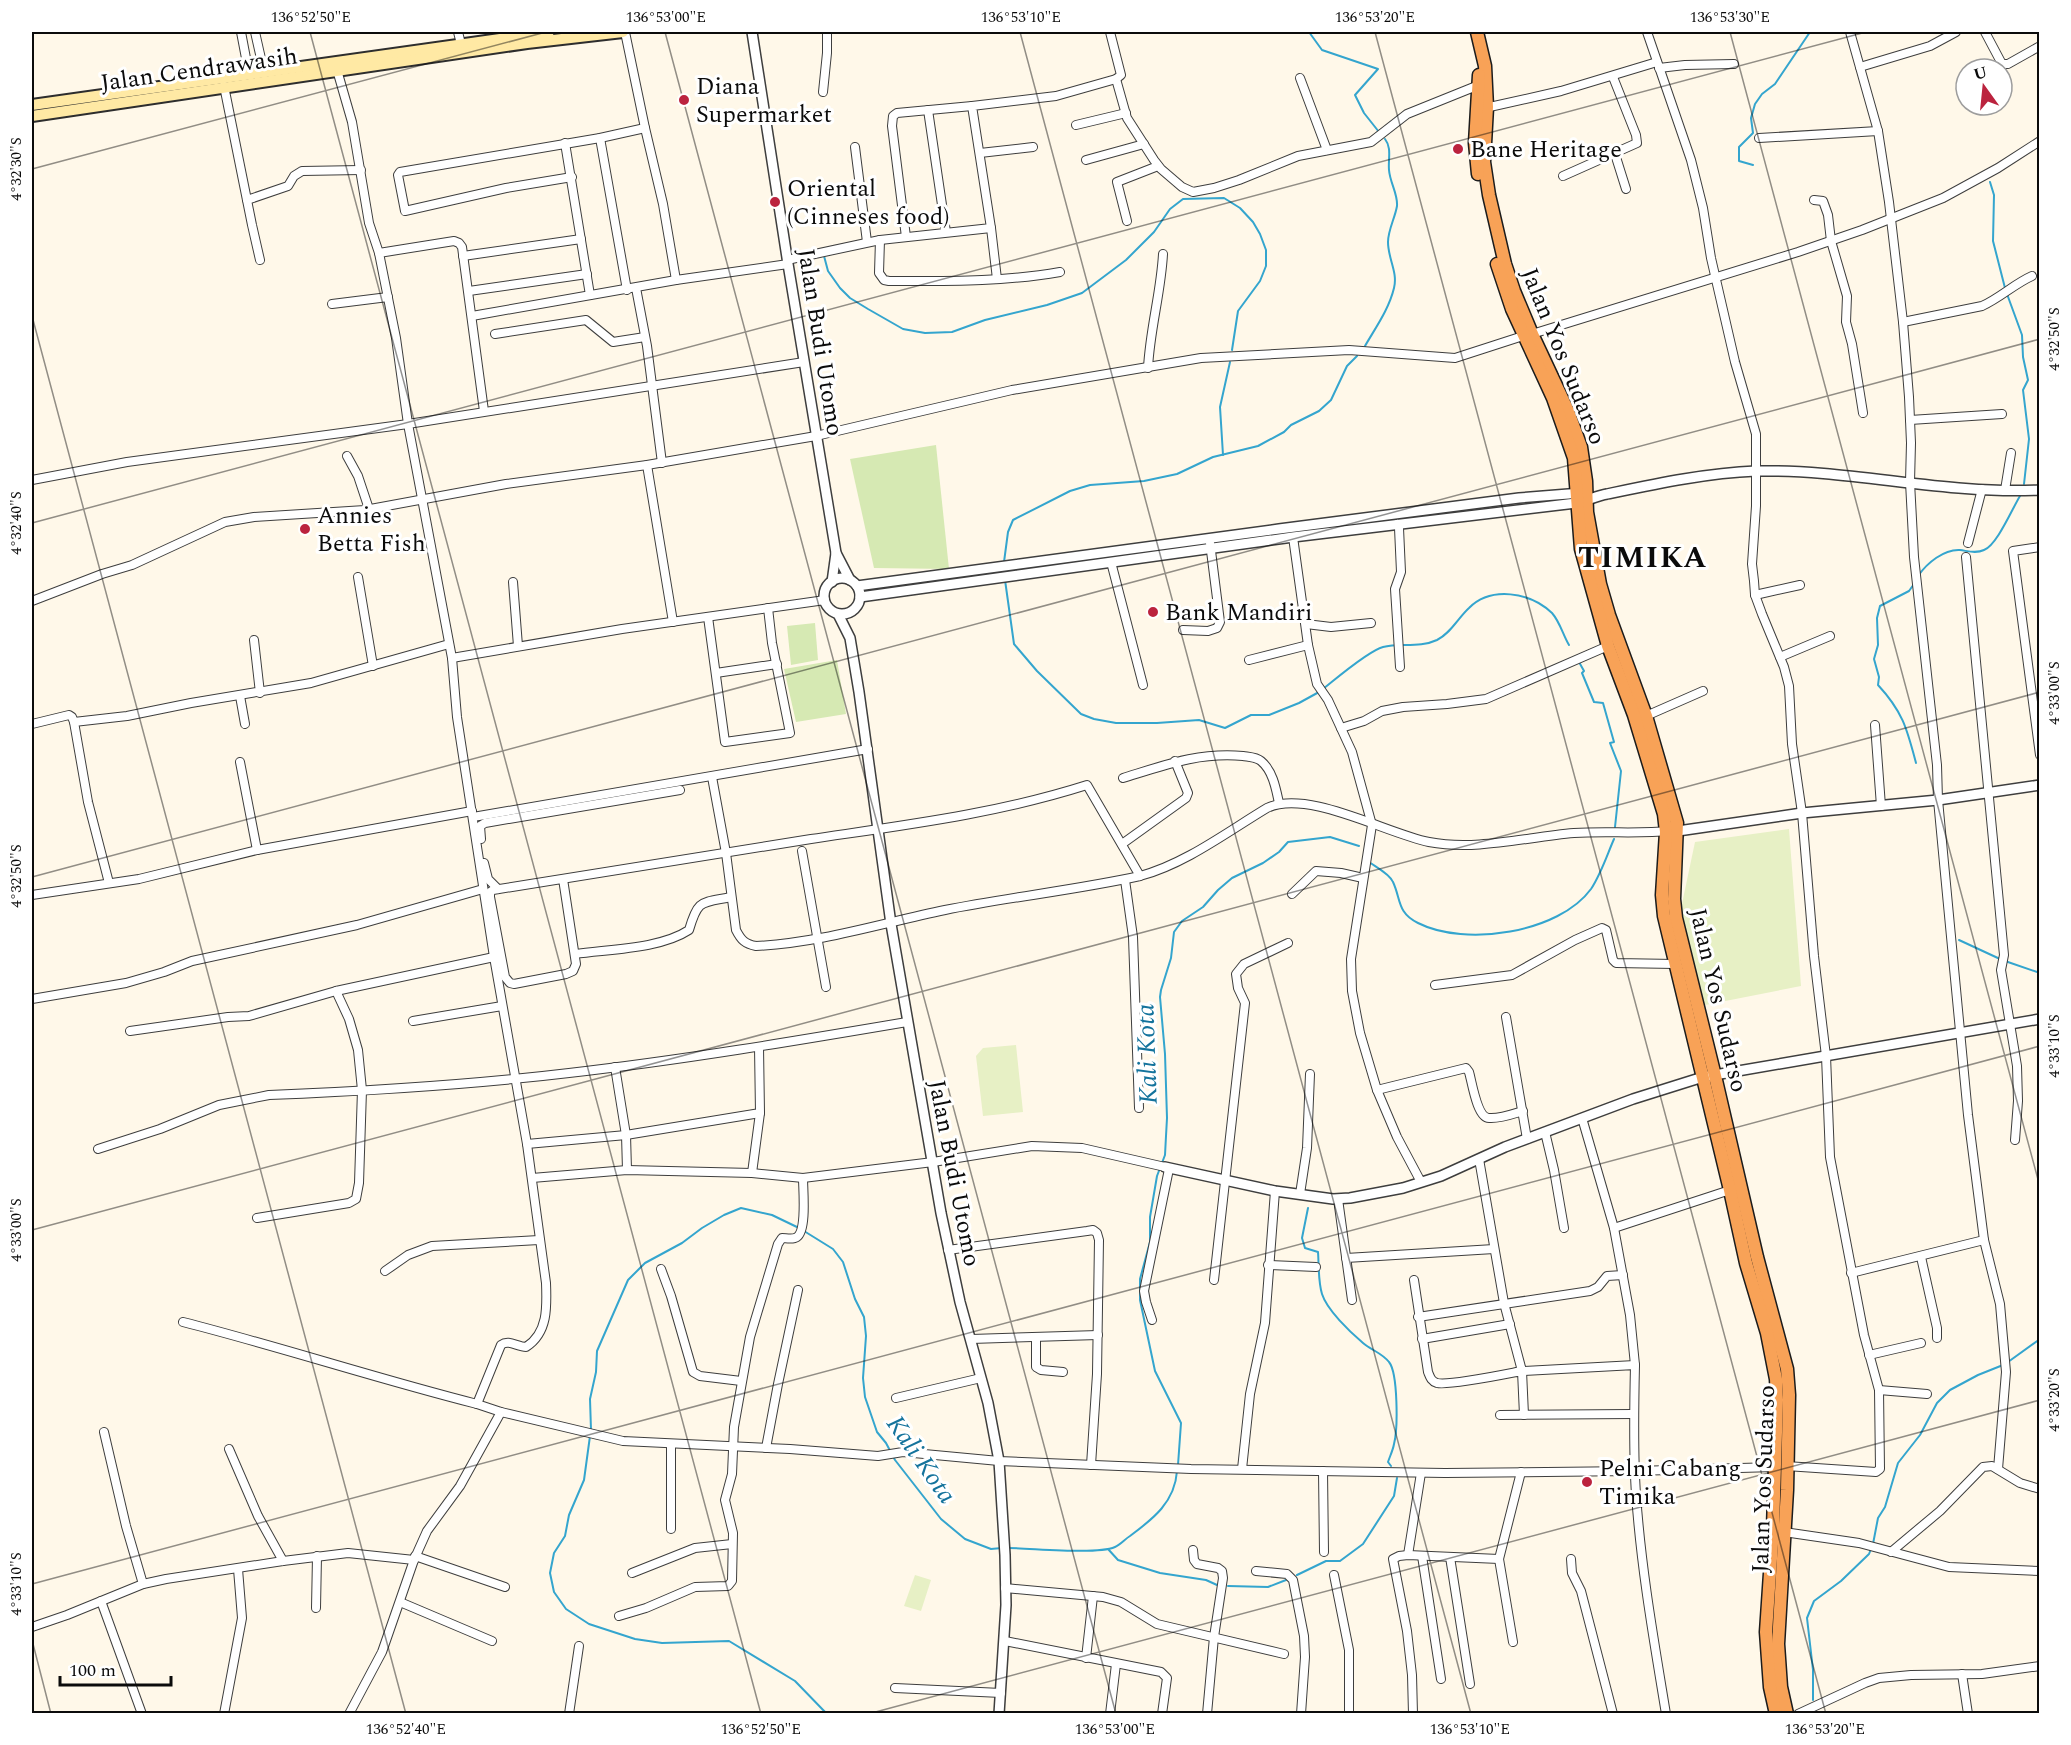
<svg xmlns="http://www.w3.org/2000/svg" width="2071" height="1745" font-family="Spectral,serif">
	<rect width="100%" height="100%" fill="#fff8e9"/>
	<g fill="#d6e9b3">
		<polygon points="936,445 949,569 874,568 850,459"/>
		<polygon points="815,623 818,660 791,665 787,626"/>
		<polygon points="837,660 846,714 796,722 784,669"/>
	</g>
	<g fill="#e7f0c5">
		<polygon points="1789,829 1801,986 1700,1006 1679,918 1695,842"/>
		<polygon points="1016,1045 1023,1112 983,1116 976,1056 983,1048"/>
		<polygon points="915,1575 931,1580 921,1611 904,1606"/>
	</g>
	<g fill="none" stroke-linecap="round" stroke-linejoin="round">
		<g stroke="#34a5ce" stroke-width="2">
			<polyline points="1309,32 1322,50 1378,69 1355,95 1364,113 1379,132"/>
			<polyline points="1753,165 1739,161 1739,147 1753,133 1751,118 1755,104 1762,94 1775,84 1810,32"/>
			<polyline points="1990,182 1994,195 1993,241 2005,288"/>
			<polyline points="824,256 828,271 840,288 850,298 868,309 903,329 925,333 952,332 985,320 1047,305 1082,293 1126,260 1154,232 1170,209 1183,199 1224,198 1240,208 1253,222 1260,234 1266,250 1266,266 1260,281 1238,311 1232,350"/>
			<polyline points="2007,294 2022,335 2023,357 2028,380 2023,390 2029,439 2024,484"/>
			<path d="M1365,346C1376,327 1389,309 1394,288C1398,272 1388,259 1388,242C1388,230 1395,218 1397,206C1398,194 1390,183 1389,170C1388,159 1392,148 1385,139"/>
			<polyline points="1223,455 1220,407 1230,362"/>
			<polyline points="1004,562 1008,532 1013,520 1070,491 1090,485 1144,481 1177,474 1213,457 1258,446 1284,432 1291,425 1319,411 1331,400 1347,366 1357,356"/>
			<path d="M1918,576C1927,563 1944,549 1960,550C1968,551 1976,554 1984,550C1997,545 2012,509 2020,496"/>
			<polyline points="1005,580 1014,644 1037,671 1081,714 1094,719 1116,723 1157,723 1199,720 1225,728 1251,715 1269,715 1299,703 1319,692"/>
			<path d="M1914,584L1909,591L1880,606L1877,618L1878,645L1874,659L1879,677L1878,685C1903,712 1907,729 1916,763"/>
			<polyline points="1579,662 1584,671 1582,673 1594,702 1603,703 1614,742 1610,743 1621,771 1615,827"/>
			<path d="M1323,689C1337,678 1368,651 1383,647C1400,643 1420,648 1437,640C1451,633 1458,618 1469,608C1491,586 1530,592 1552,613C1560,622 1563,635 1569,645"/>
			<path d="M1369,862C1376,867 1390,874 1393,882C1401,899 1397,913 1418,923C1465,947 1559,933 1591,889C1601,874 1607,855 1614,839"/>
			<polyline points="1959,940 2000,959"/>
			<polyline points="2005,961 2040,973"/>
			<path d="M1308,1208L1302,1238L1305,1248L1318,1252C1319,1265 1318,1281 1322,1294C1327,1310 1350,1332 1363,1343C1371,1350 1382,1353 1389,1362C1398,1373 1398,1429 1394,1444C1393,1450 1390,1456 1388,1462L1391,1466"/>
			<polyline points="804,1231 833,1249 843,1262 855,1299 864,1317 866,1336 863,1378 865,1397 877,1432 886,1443 895,1460 941,1519 965,1539 991,1549 1002,1548"/>
			<polyline points="2008,1362 2040,1339"/>
			<polyline points="591,1430 590,1399 596,1372 597,1351 628,1280 645,1263 682,1243 702,1228 724,1215 741,1208 772,1215 799,1228"/>
			<polyline points="590,1436 584,1480 569,1515 565,1536 554,1553 550,1573 554,1592 566,1609 589,1624 635,1639 662,1643 729,1641 795,1681 827,1714"/>
			<polyline points="1178,1465 1181,1423 1155,1371 1140,1300 1140,1279 1150,1242 1150,1217 1157,1176 1165,1155 1166,1136 1167,1118 1165,1054 1160,997 1161,990 1171,958 1174,932 1182,921 1203,907 1218,890 1232,878 1263,863 1279,852 1288,842 1330,837 1359,846"/>
			<polyline points="1873,1544 1878,1518 1885,1507 1898,1463 1920,1435 1937,1403 1950,1390 1978,1375 2003,1365"/>
			<path d="M1008,1548C1032,1548 1096,1555 1115,1547C1120,1545 1125,1539 1130,1536C1153,1519 1175,1502 1177,1471"/>
			<polyline points="1108,1549 1118,1560 1160,1573 1206,1580 1217,1585"/>
			<polyline points="1297,1575 1326,1561 1340,1561 1363,1544 1394,1496 1397,1478"/>
			<polyline points="1228,1586 1268,1587 1286,1580"/>
			<polyline points="1813,1700 1813,1670 1807,1618 1814,1601 1841,1581 1869,1554 1871,1549"/>
			<polyline points="1814,1712 1814,1714"/>
		</g>
		<g stroke="#3e3e3e" stroke-width="10">
			<g id="minor">
				<polyline points="241,32 249,74"/>
				<polyline points="255,32 264,72"/>
				<polyline points="458,32 461,44"/>
				<polyline points="625,32 645,128 663,204 676,280"/>
				<polyline points="1647,32 1691,160 1703,208 1711,258 1735,362 1756,434 1756,506 1752,564 1754,581 1755,595 1762,614 1784,667 1789,686 1792,744 1802,813 1814,956 1826,1056 1830,1157 1864,1335 1879,1390 1880,1469 1876,1472 1786,1466"/>
				<polyline points="1850,32 1878,131 1889,202 1903,322 1909,397 1911,443 1910,482 1914,557 1937,765 1938,800 1968,1115 1984,1240 2000,1304 2006,1372 1998,1469"/>
				<polyline points="1985,32 2002,64 2008,64 2040,46"/>
				<polyline points="1860,67 1930,46 1956,32"/>
				<polyline points="1659,68 1685,65 1734,64"/>
				<path d="M337,70L352,122L369,223L379,253L396,338L408,424L452,658L457,717L494,957L527,1144L546,1283C547,1307 548,1333 526,1347C517,1347 509,1339 501,1345L477,1404L501,1412L623,1441L790,1449L878,1456L903,1452L999,1461L1191,1469L1445,1473L1635,1471L1775,1467"/>
				<polyline points="1300,78 1327,150"/>
				<polyline points="1116,79 1127,118 1154,160 1161,169 1182,187 1193,192 1214,188 1239,180 1298,156 1371,142 1407,114 1479,85"/>
				<polyline points="224,86 252,225 260,260"/>
				<polyline points="823,92 827,53 827,32"/>
				<polyline points="1485,108 1561,91 1657,62"/>
				<polyline points="928,110 946,232"/>
				<polyline points="1076,125 1126,113"/>
				<polyline points="600,138 627,290"/>
				<polyline points="1759,138 1878,131"/>
				<polyline points="565,143 590,295"/>
				<polyline points="855,147 867,242"/>
				<polyline points="980,153 1033,147"/>
				<polyline points="1615,154 1626,189"/>
				<polyline points="1086,160 1144,144"/>
				<polyline points="1563,176 1637,143 1636,135 1613,77"/>
				<polyline points="572,177 506,188 405,211 398,175 400,172 600,138 645,128"/>
				<polyline points="247,200 288,186 294,176 302,171 361,170"/>
				<polyline points="1814,200 1823,201 1828,215 1831,241 1847,296 1846,322 1852,344 1863,413"/>
				<polyline points="1127,221 1117,182 1158,166"/>
				<polyline points="991,228 997,279"/>
				<polyline points="906,237 892,126 893,116 897,113 972,106"/>
				<path d="M880,240L879,273L884,280L889,281C946,281 1004,282 1060,272"/>
				<polyline points="379,253 454,241 459,243 462,247 484,411"/>
				<polyline points="463,256 581,239"/>
				<polyline points="787,260 880,240 991,228 972,106 1056,96 1116,79 1121,75 1110,32"/>
				<polyline points="636,288 647,346 662,463"/>
				<polyline points="469,291 587,274"/>
				<polyline points="332,304 388,297"/>
				<polyline points="472,316 676,280 788,264"/>
				<path d="M1903,322L1982,306C2000,298 2014,284 2032,276"/>
				<polyline points="495,334 586,320 613,342 645,337"/>
				<polyline points="1532,334 1798,252 1862,230 1943,198 1998,168 2040,141"/>
				<path d="M1148,368C1150,329 1161,292 1163,254"/>
				<polyline points="1910,420 2002,414"/>
				<polyline points="347,456 358,476 369,509"/>
				<polyline points="647,465 673,622"/>
				<polyline points="32,480 127,462 408,424 804,362"/>
				<polyline points="2005,490 2011,453"/>
				<polyline points="1397,524 1399,528 1401,572 1395,589 1400,667"/>
				<polyline points="1293,537 1308,645 1317,684 1328,700 1352,752 1372,825 1351,959 1352,991 1360,1033 1377,1090 1397,1137 1421,1182"/>
				<polyline points="1968,543 1982,489"/>
				<polyline points="2040,547 2013,551 2040,755"/>
				<polyline points="1966,557 2004,955 2001,970 2017,1066 2018,1101 2015,1140"/>
				<polyline points="1111,562 1143,685"/>
				<polyline points="358,577 373,666"/>
				<polyline points="513,582 518,646"/>
				<polyline points="1755,595 1800,585"/>
				<polyline points="32,601 102,574 132,565 225,522 254,517 365,510 506,484 647,465 816,436 1012,390 1201,358 1349,350 1455,358 1523,336"/>
				<polyline points="708,617 725,742 790,733 772,643 768,608"/>
				<polyline points="1306,624 1331,627 1371,623"/>
				<polyline points="1183,630 1208,631 1217,628 1220,622 1210,543"/>
				<polyline points="254,640 260,693"/>
				<polyline points="1780,657 1830,636"/>
				<polyline points="452,658 622,629 825,600"/>
				<polyline points="1249,660 1308,645"/>
				<polyline points="716,673 777,664"/>
				<polyline points="240,696 245,724"/>
				<polyline points="1646,716 1703,691"/>
				<polyline points="74,722 88,802 109,883"/>
				<polyline points="32,724 69,715 72,717 74,722 127,716 191,703 311,683 449,644"/>
				<polyline points="1875,725 1881,806"/>
				<polyline points="1341,728 1364,721 1382,711 1403,707 1447,704 1486,699 1608,646"/>
				<polyline points="240,762 257,850"/>
				<path d="M712,777L726,853L736,930C741,940 745,944 756,946C820,943 882,923 945,910C1010,897 1076,890 1140,876C1185,864 1227,832 1267,808C1308,789 1385,833 1429,842C1477,851 1526,837 1574,833C1606,831 1638,834 1670,831"/>
				<path d="M1123,778C1165,765 1199,752 1243,756C1249,757 1256,757 1261,761C1273,771 1276,789 1279,803"/>
				<polyline points="473,817 868,749"/>
				<polyline points="481,839 480,826 485,823 680,790"/>
				<polyline points="1122,844 1186,798 1188,793 1175,761"/>
				<polyline points="802,851 826,987"/>
				<polyline points="484,863 488,879 498,889"/>
				<path d="M563,879L576,964L573,971L566,974L514,984L510,983L505,977L490,897V892L493,890C599,872 705,855 811,839C905,825 996,814 1087,785L1140,876"/>
				<polyline points="1125,880 1133,937 1139,1108"/>
				<polyline points="1292,894 1316,871 1341,873 1363,878"/>
				<polyline points="32,895 139,879 257,850 472,811"/>
				<path d="M575,954C610,949 660,949 689,930C698,899 701,903 731,897"/>
				<polyline points="1435,985 1512,975 1575,940 1602,928 1606,930 1613,960 1616,963 1675,964"/>
				<polyline points="32,999 126,983 164,972 192,961 357,925 483,889"/>
				<polyline points="1506,1017 1527,1139"/>
				<polyline points="413,1021 502,1006"/>
				<polyline points="130,1031 228,1017 249,1016 336,991 494,957"/>
				<polyline points="615,1067 626,1135 627,1170"/>
				<path d="M1377,1090L1466,1068L1469,1072C1472,1082 1477,1118 1489,1118C1499,1119 1513,1114 1523,1111"/>
				<polyline points="1582,1118 1614,1228 1630,1315 1635,1365"/>
				<polyline points="1545,1132 1554,1170 1564,1228"/>
				<polyline points="527,1144 626,1135 760,1113 759,1047"/>
				<path d="M98,1149L160,1129L219,1105L269,1095C369,1091 469,1085 569,1073C682,1060 795,1041 907,1022"/>
				<path d="M1479,1159L1504,1303L1522,1371L1635,1365C1634,1408 1633,1451 1636,1494C1641,1568 1654,1641 1666,1714"/>
				<polyline points="752,1173 760,1113"/>
				<polyline points="532,1178 627,1170 752,1173 803,1178 933,1162 1032,1146 1082,1148 1165,1167"/>
				<polyline points="1300,1194 1307,1148 1310,1074"/>
				<polyline points="1338,1199 1352,1300"/>
				<polyline points="257,1218 349,1203 356,1199 359,1183 362,1090 358,1050 349,1019 336,991"/>
				<polyline points="1614,1228 1730,1190"/>
				<polyline points="948,1250 1087,1231 1093,1230 1097,1233 1099,1240 1097,1374 1091,1465"/>
				<polyline points="1921,1257 1937,1328 1937,1338"/>
				<polyline points="1346,1258 1494,1249"/>
				<polyline points="1268,1265 1316,1267"/>
				<polyline points="661,1269 671,1296 693,1372 700,1376 741,1381"/>
				<polyline points="385,1271 408,1255 432,1246 539,1240"/>
				<polyline points="1851,1273 1984,1240"/>
				<polyline points="1214,1280 1245,1003 1238,988 1236,974 1244,964 1288,943"/>
				<path d="M1414,1280L1428,1372C1430,1377 1431,1381 1437,1383C1449,1386 1506,1374 1522,1371L1524,1415"/>
				<polyline points="1418,1317 1590,1291 1598,1287 1607,1276 1623,1275"/>
				<polyline points="1152,1320 1146,1302 1144,1291 1169,1169"/>
				<path d="M183,1322C281,1347 378,1379 477,1404"/>
				<polyline points="1036,1337 1036,1367 1041,1370 1063,1372"/>
				<polyline points="971,1339 1098,1335"/>
				<polyline points="1422,1339 1510,1324"/>
				<polyline points="1869,1355 1921,1343"/>
				<polyline points="1879,1390 1927,1394"/>
				<polyline points="896,1398 981,1378"/>
				<polyline points="1500,1415 1633,1414"/>
				<polyline points="104,1432 126,1526 143,1584"/>
				<polyline points="671,1444 671,1529"/>
				<polyline points="766,1448 778,1384 798,1290"/>
				<polyline points="229,1449 258,1516 283,1561"/>
				<polyline points="1242,1469 1250,1394 1265,1323 1275,1191"/>
				<polyline points="1323,1471 1324,1552"/>
				<polyline points="1784,1532 1859,1543 1949,1567 2040,1571"/>
				<polyline points="1193,1550 1194,1560 1197,1564 1218,1568 1222,1571 1223,1578 1214,1637 1207,1714"/>
				<polyline points="1891,1552 1940,1511 1983,1467 1992,1466 2020,1483 2040,1489"/>
				<polyline points="1408,1555 1421,1473"/>
				<polyline points="415,1556 505,1587"/>
				<polyline points="1422,1556 1441,1679"/>
				<polyline points="1450,1557 1470,1684"/>
				<polyline points="1571,1559 1572,1573 1581,1591 1613,1714"/>
				<polyline points="1256,1571 1287,1574 1293,1580 1304,1636 1305,1657 1301,1714"/>
				<polyline points="632,1573 695,1548 732,1544"/>
				<polyline points="1334,1575 1349,1650 1349,1714"/>
				<polyline points="1005,1588 1103,1597 1121,1602 1157,1624 1284,1654"/>
				<polyline points="101,1601 142,1714"/>
				<polyline points="400,1602 492,1641"/>
				<polyline points="316,1608 317,1556"/>
				<path d="M619,1616L646,1608L695,1587L728,1586L732,1581L733,1533L725,1500L732,1474L734,1427L750,1337L778,1244L782,1238C786,1238 793,1240 797,1237C807,1230 803,1190 803,1178"/>
				<polyline points="32,1627 67,1615 143,1584 166,1579 283,1561 348,1553 414,1560"/>
				<polyline points="1005,1641 1161,1672 1167,1678 1162,1714"/>
				<polyline points="1513,1642 1499,1559 1521,1472"/>
				<polyline points="1086,1658 1093,1596"/>
				<polyline points="1962,1674 1968,1714"/>
				<polyline points="895,1688 1001,1693"/>
				<polyline points="224,1714 242,1618 238,1569"/>
				<polyline points="349,1714 382,1652 414,1560 427,1531 460,1486 501,1412"/>
				<polyline points="569,1714 579,1646"/>
				<polyline points="1110,1714 1116,1664"/>
				<polyline points="1413,1714 1412,1675 1407,1631 1393,1559 1399,1556 1408,1555 1499,1559"/>
				<polyline points="1798,1714 1865,1683 1879,1678 1911,1675 1982,1674 2040,1666"/>
			</g>
		</g>
		<g stroke="#3e3e3e" stroke-width="12">
			<g id="tertiary">
				<polyline points="752,32 788,264 836,553 850,580"/>
				<circle cx="842" cy="596" r="18"/>
				<polyline points="832,582 836,553"/>
				<polyline points="857,586 1279,529 1519,498 1581,493"/>
				<path d="M860,597L1293,537L1576,503C1587,501 1596,496 1607,494C1655,484 1706,473 1756,471C1851,469 1945,495 2040,490"/>
				<polyline points="838,614 850,638 859,692 891,924 941,1213 960,1302 988,1403 999,1461 1005,1555 1006,1605 999,1714"/>
				<polyline points="1678,831 1802,813 1938,800 2040,785"/>
				<polyline points="1165,1167 1275,1191 1333,1199 1350,1198 1403,1188 1441,1176 1505,1147 1633,1099 1703,1077 2040,1019"/>
			</g>
		</g>
		<g stroke="#2d2d2d" stroke-width="14">
			<g id="secondary">
				<polyline points="32,105 549,32"/>
				<polyline points="32,116 527,43 623,32"/>
			</g>
		</g>
		<g stroke="#1c1c1c" stroke-width="15">
			<g id="trunk">
				<polyline points="1477,32 1485,66 1487,107 1484,162 1489,195 1505,264 1514,291 1532,334 1568,411 1581,447 1586,481 1587,512 1600,584 1609,615 1646,716 1677,823 1674,899 1676,918 1715,1076 1757,1257 1787,1369 1789,1395 1787,1490 1778,1644 1781,1687 1787,1714"/>
				<polyline points="1478,174 1475,143 1479,75"/>
				<polyline points="1497,264 1512,309 1553,398 1574,458 1581,549 1608,646 1634,715 1664,814 1666,832 1662,895 1664,916 1730,1190 1746,1263 1767,1333 1776,1379 1777,1400 1773,1529 1766,1632 1770,1687 1776,1714"/>
			</g>
		</g>
		<use href="#minor" stroke="#fff" stroke-width="8"/>
		<use href="#tertiary" stroke="#fff" stroke-width="9"/>
		<use href="#secondary" stroke="#ffe9a4" stroke-width="10"/>
		<use href="#trunk" stroke="#f8a257" stroke-width="12"/>
	</g>
	<path fill="none" stroke="#0b0b0b" stroke-width="1.5" stroke-opacity="0.45" d="M310,32L761,1714M665,32L1116,1714M1020,32L1471,1714M1375,32L1826,1714M1730,32L2040,1187M32,169L546,32M32,316L406,1714M32,523L1866,32M32,877L2040,339M32,1230L2040,692M32,1584L2040,1046M32,1640L51,1714M868,1714L2040,1400"/>
	<g fill="#bb233e" stroke="#fff" stroke-width="2">
		<circle cx="684" cy="100" r="6"/>
		<circle cx="1458" cy="149" r="6"/>
		<circle cx="775" cy="202" r="6"/>
		<circle cx="305" cy="529" r="6"/>
		<circle cx="1153" cy="612" r="6"/>
		<circle cx="1587" cy="1482" r="6"/>
	</g>
	<g text-anchor="middle" stroke-width="6" stroke-linejoin="round" paint-order="stroke">
		<g font-size="24" fill="#0b0b0b" stroke="#fff">
			<text transform="translate(199 69) rotate(-8)" y="8">Jalan Cendrawasih</text>
			<text transform="translate(821 342) rotate(81)" y="8">Jalan Budi Utomo</text>
			<text transform="translate(1564 356) rotate(68)" y="8">Jalan Yos Sudarso</text>
			<text transform="translate(1719 1000) rotate(77)" y="8">Jalan Yos Sudarso</text>
			<text transform="translate(955 1173) rotate(79)" y="8">Jalan Budi Utomo</text>
			<text transform="translate(1763 1479) rotate(-88)" y="8">Jalan Yos Sudarso</text>
		</g>
		<g font-size="24" fill="#0b0b0b" stroke="#fff" text-anchor="start">
			<text x="696" y="94">Diana<tspan x="696" dy="28">Supermarket</tspan></text>
			<text x="1470" y="157">Bane Heritage</text>
			<text x="787" y="196">Oriental<tspan x="787" dy="28">(Cinneses food)</tspan></text>
			<text x="317" y="523">Annies<tspan x="317" dy="28">Betta Fish</tspan></text>
			<text x="1165" y="620">Bank Mandiri</text>
			<text x="1599" y="1476">Pelni Cabang<tspan x="1599" dy="28">Timika</tspan></text>
		</g>
		<g font-size="26" font-style="italic" fill="#14739c" stroke="#fff">
			<text transform="translate(1146 1054) rotate(-92)" y="9">Kali Kota</text>
			<text transform="translate(922 1459) rotate(55)" y="9">Kali Kota</text>
		</g>
		<g font-size="30" font-weight="bold" letter-spacing="1.5" fill="#0b0b0b" stroke="#fff">
			<text x="1643" y="567">TIMIKA</text>
		</g>
	</g>
	<rect width="2071" height="1745" fill="none" stroke="#ffffff" stroke-width="66"/>
	<g transform="translate(1984 87) rotate(345)"><circle r="28" fill="#ffffff" stroke="#9d9d9d" stroke-width="1.5"/>
	<path d="M0-4.5L10 22L0 15L-10 22Z" fill="#bb233e"/>
	<text y="-9" font-size="16" font-weight="bold" text-anchor="middle" fill="#0b0b0b">U</text>
	</g>
	<path d="M60 1676v9h111v-9" fill="none" stroke="#0b0b0b" stroke-width="3"/>
	<text x="69" y="1676" font-size="18" fill="#0b0b0b" stroke="#ffffff" stroke-width="4.5" paint-order="stroke">100 m</text>
	<rect x="33" y="33" width="2005" height="1679" fill="none" stroke="#0b0b0b" stroke-width="2"/>
	<g font-size="15" text-anchor="middle" fill="#0b0b0b">
		<text x="311" y="22">136°52'50"E</text>
		<text x="666" y="22">136°53'00"E</text>
		<text x="1021" y="22">136°53'10"E</text>
		<text x="1375" y="22">136°53'20"E</text>
		<text x="1730" y="22">136°53'30"E</text>
		<text transform="translate(16 169) rotate(-90)" y="5">4°32'30"S</text>
		<text transform="translate(2054 339) rotate(-90)" y="5">4°32'50"S</text>
		<text transform="translate(16 523) rotate(-90)" y="5">4°32'40"S</text>
		<text transform="translate(2054 693) rotate(-90)" y="5">4°33'00"S</text>
		<text transform="translate(16 876) rotate(-90)" y="5">4°32'50"S</text>
		<text transform="translate(2054 1046) rotate(-90)" y="5">4°33'10"S</text>
		<text transform="translate(16 1230) rotate(-90)" y="5">4°33'00"S</text>
		<text transform="translate(2054 1400) rotate(-90)" y="5">4°33'20"S</text>
		<text transform="translate(16 1584) rotate(-90)" y="5">4°33'10"S</text>
		<text x="406" y="1734">136°52'40"E</text>
		<text x="761" y="1734">136°52'50"E</text>
		<text x="1115" y="1734">136°53'00"E</text>
		<text x="1470" y="1734">136°53'10"E</text>
		<text x="1825" y="1734">136°53'20"E</text>
	</g>
</svg>
